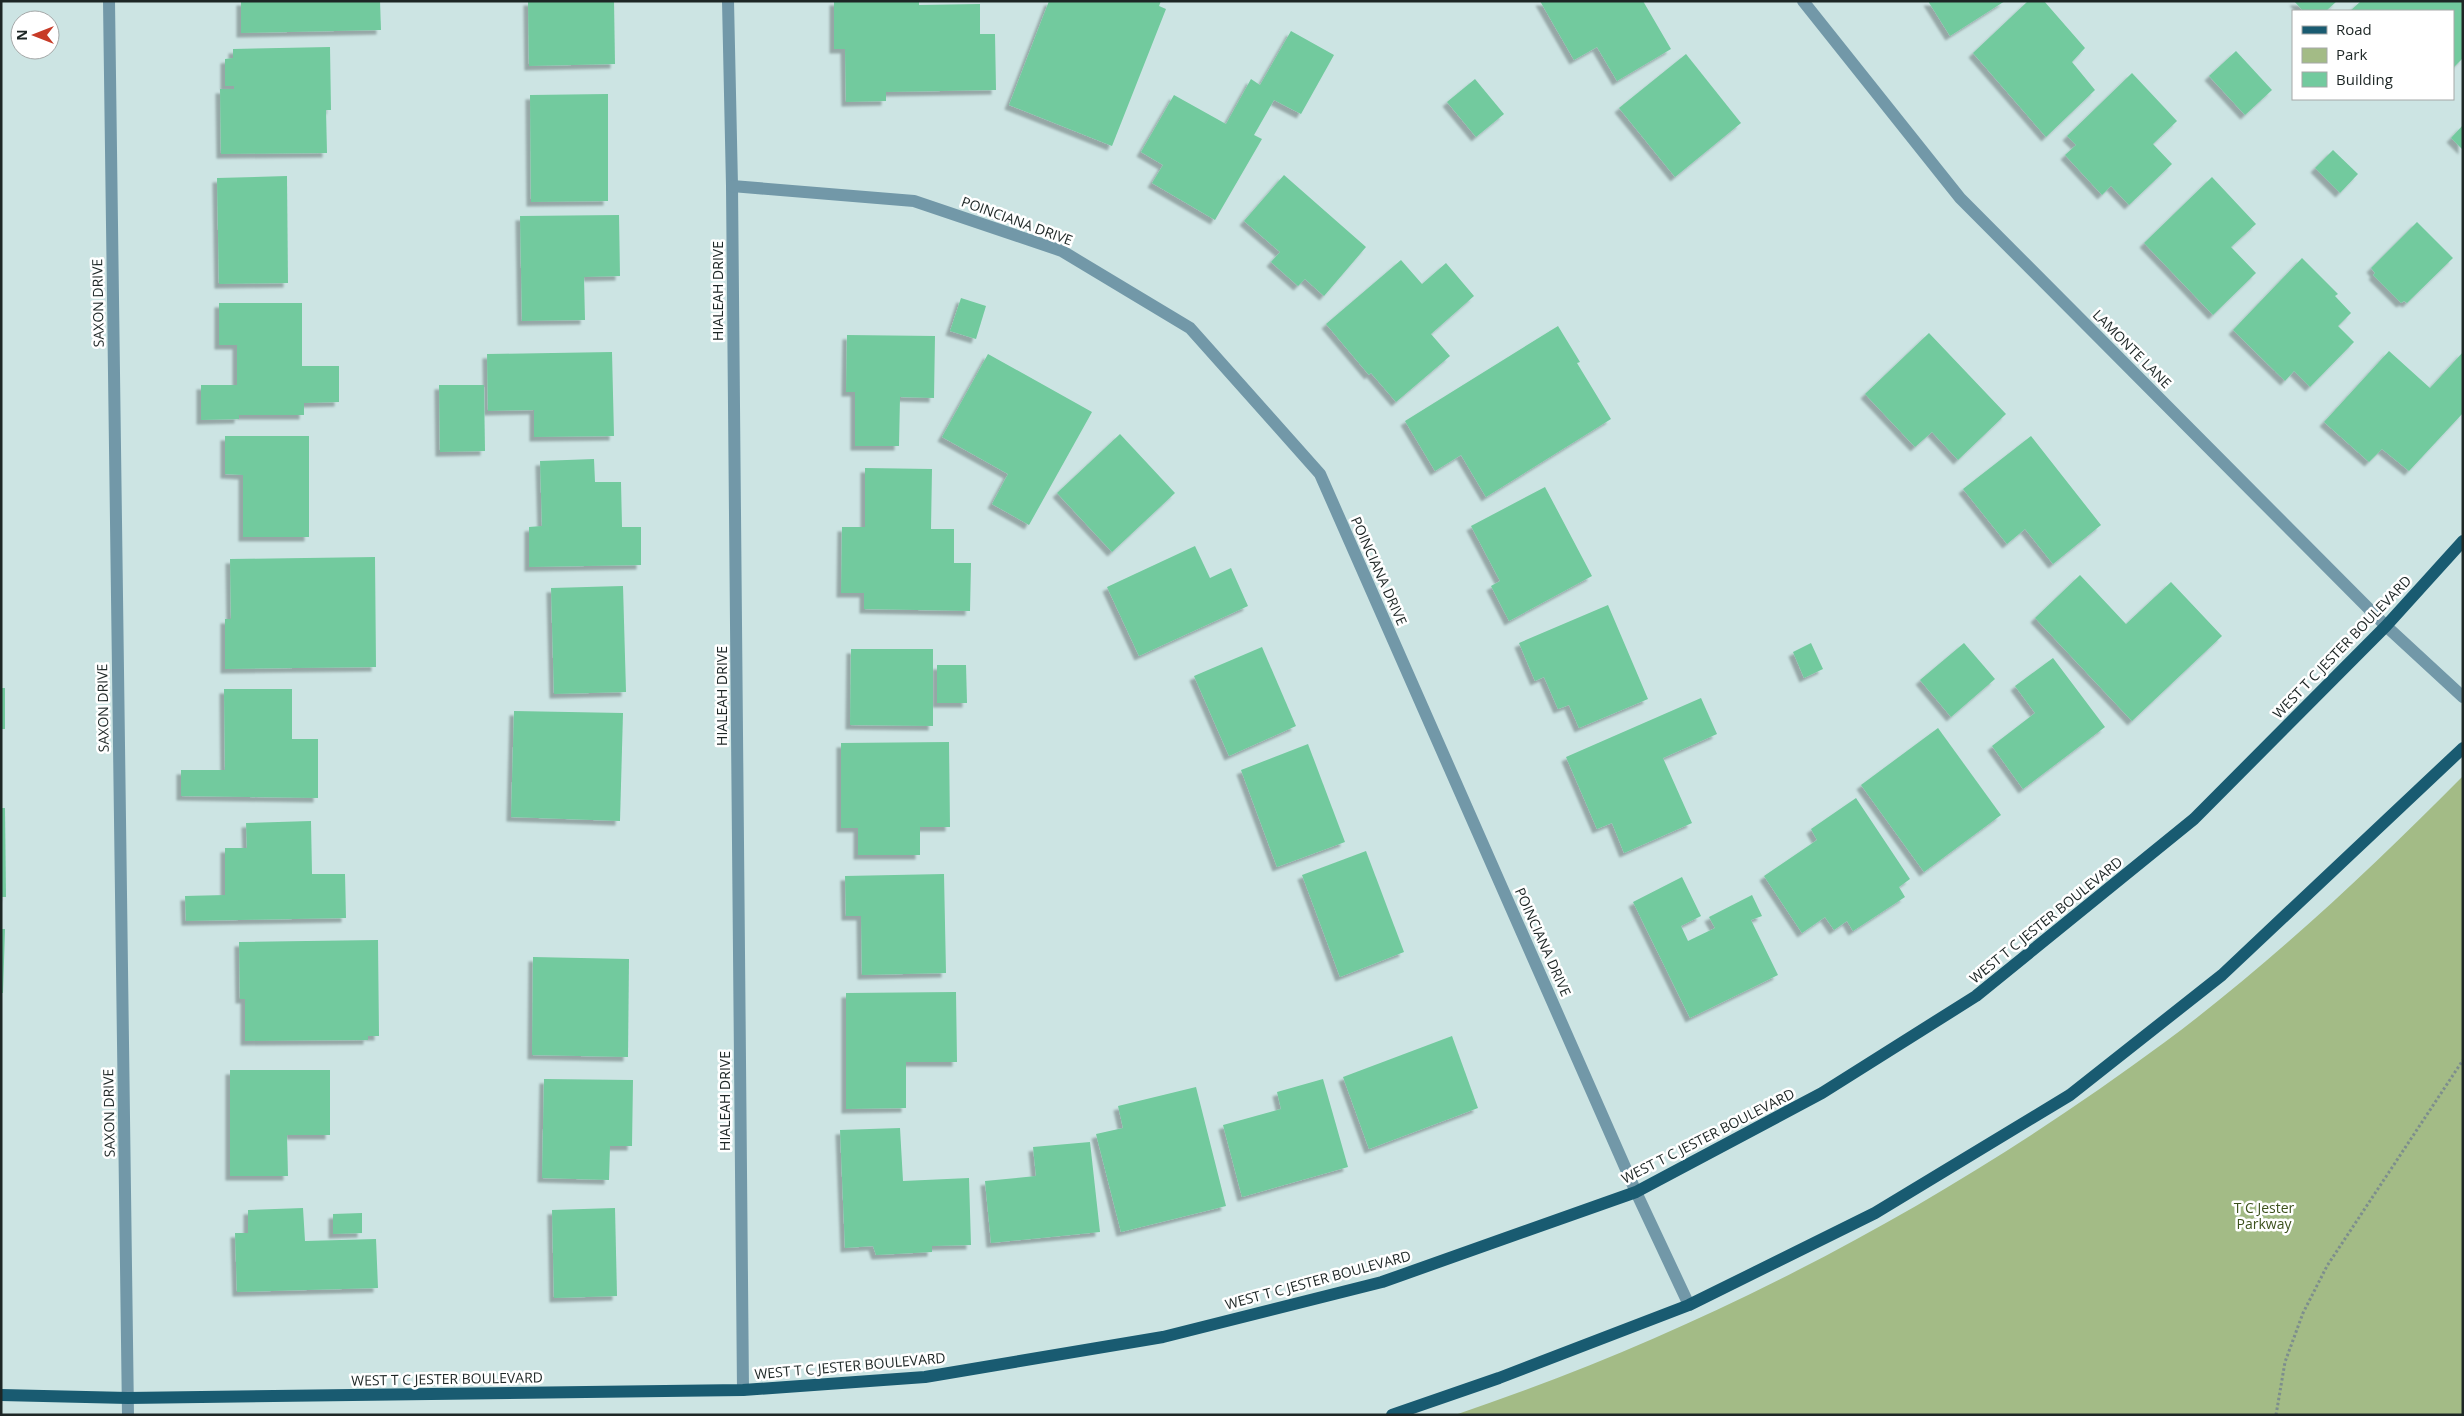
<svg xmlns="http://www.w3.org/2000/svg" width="2464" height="1416" font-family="'Open Sans',sans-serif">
	<defs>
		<filter id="shadow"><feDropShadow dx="-4.5" dy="4.5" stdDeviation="1" flood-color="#0004"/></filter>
	</defs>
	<rect width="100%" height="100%" fill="#cce4e3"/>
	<path fill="#a3bb86" d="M2463,776V1415H1455C1710,1329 1949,1202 2165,1042C2270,964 2371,869 2463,776Z"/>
	<g fill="#72ca9e" filter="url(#shadow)">
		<polygon points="241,1 380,1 381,30 241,33"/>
		<polygon points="528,1 614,1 615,64 529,66"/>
		<polygon points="834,1 919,1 919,5 980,4 980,34 995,34 996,90 886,92 886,101 846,102 845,49 834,49"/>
		<polygon points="1049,1 1161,1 1159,6 1166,9 1112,146 1009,105"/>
		<polygon points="1540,1 1643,1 1671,49 1617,81 1597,47 1574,60"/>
		<polygon points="1928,1 2005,1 1950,36"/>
		<polygon points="2028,1 2044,1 2085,48 2072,62 2095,90 2046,137 1973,53"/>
		<polygon points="2294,1 2337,1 2326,11 2303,11"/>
		<polygon points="2361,1 2463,1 2463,58 2453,68 2453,11 2350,11"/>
		<polygon points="1291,31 1334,55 1301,114 1274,100 1254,135 1262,139 1215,220 1152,183 1163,165 1141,152 1174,95 1226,124 1251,79 1260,85"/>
		<polygon points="330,47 331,110 326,110 327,153 221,154 220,89 234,89 234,86 225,86 225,59 233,58 233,49"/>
		<polygon points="2236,51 2272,90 2245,115 2209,76"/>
		<polygon points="1686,54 1741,123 1675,177 1619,108"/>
		<polygon points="2132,73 2177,121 2153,144 2172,164 2129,205 2111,186 2102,195 2065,155 2076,145 2067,136"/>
		<polygon points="1475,79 1504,114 1476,137 1447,102"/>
		<polygon points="608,94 608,201 531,202 530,95"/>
		<polygon points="2463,125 2463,150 2451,138"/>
		<polygon points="2333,150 2358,174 2340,193 2315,168"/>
		<polygon points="1284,175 1366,247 1324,296 1305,279 1298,286 1271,262 1280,252 1244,221"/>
		<polygon points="287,176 288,283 219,284 217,178"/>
		<polygon points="2212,177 2256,224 2231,247 2256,273 2213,315 2144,243"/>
		<polygon points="619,215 620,276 584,277 585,320 522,321 520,216"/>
		<polygon points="2417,222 2453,258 2407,303 2404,301 2401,303 2373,275 2375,273 2371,268"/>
		<polygon points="2302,258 2338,294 2335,296 2351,313 2338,326 2354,342 2310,387 2294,371 2285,381 2233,330"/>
		<polygon points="1401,260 1422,284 1446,263 1474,296 1431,334 1450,356 1396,402 1371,373 1369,375 1326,324"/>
		<polygon points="961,298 986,306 976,339 950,331"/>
		<polygon points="219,303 302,303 302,366 339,366 339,402 304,403 304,415 239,415 239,419 201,420 201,385 237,385 237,345 219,345"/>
		<polygon points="1558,326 1580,362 1577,363 1611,419 1486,497 1461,455 1435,471 1405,421"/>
		<polygon points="1929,333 2006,414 1958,460 1932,432 1915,447 1865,394"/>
		<polygon points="847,335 935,336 934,398 900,397 899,446 855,446 855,392 846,392"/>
		<polygon points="2389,351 2430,388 2463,352 2463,413 2409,471 2382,449 2369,462 2324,422"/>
		<polygon points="612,352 614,436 534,437 534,410 488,411 487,354"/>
		<polygon points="988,354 1092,412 1029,525 992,504 1008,474 942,437"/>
		<polygon points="439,385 484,385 485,451 440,452"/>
		<polygon points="1120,434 1175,493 1112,552 1057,493"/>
		<polygon points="225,436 309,436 309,537 243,537 243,475 225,474"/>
		<polygon points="2031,436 2101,525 2053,564 2025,529 2007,544 1963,489"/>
		<polygon points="594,459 595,482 621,482 622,527 641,527 641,565 529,567 529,527 542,526 540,461"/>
		<polygon points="865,468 932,469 931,529 954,529 954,563 971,563 970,611 864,609 864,593 841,593 842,527 865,527"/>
		<polygon points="1545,487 1592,576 1509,621 1491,586 1500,581 1471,526"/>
		<polygon points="1195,546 1210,578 1231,568 1248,606 1139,656 1107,587"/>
		<polygon points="375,557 376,667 225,669 225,619 231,619 230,559"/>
		<polygon points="2080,575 2126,624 2171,582 2222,636 2132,721 2035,618"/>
		<polygon points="623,586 626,692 554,694 551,588"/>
		<polygon points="1608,605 1648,699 1579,728 1569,705 1558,709 1544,677 1535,681 1519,643"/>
		<polygon points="1811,643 1823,669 1804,678 1793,652"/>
		<polygon points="1964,643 1995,679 1951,717 1920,680"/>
		<polygon points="1262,647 1296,726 1229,756 1194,676"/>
		<polygon points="851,649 933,649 933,726 850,725"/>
		<polygon points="2053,658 2105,727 2023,789 1992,746 2035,713 2015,686"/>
		<polygon points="937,665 966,665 967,703 937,703"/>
		<rect x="1" y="688" width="4" height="41"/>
		<polygon points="224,689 292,689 292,739 318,739 318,798 181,796 181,770 225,770"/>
		<polygon points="1701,698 1717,734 1663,758 1692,823 1624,853 1612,823 1597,829 1566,757"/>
		<polygon points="514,711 623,713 620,821 511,817"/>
		<polygon points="1938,728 2001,815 1924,872 1861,785"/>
		<polygon points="949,742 950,827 920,827 920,855 858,855 858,828 841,828 841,743"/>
		<polygon points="1308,744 1345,842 1277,867 1241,770"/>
		<polygon points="1856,798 1910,879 1899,887 1905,897 1853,931 1847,921 1834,930 1825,917 1802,933 1764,876 1817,840 1811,829"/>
		<polygon points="1,808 5,808 6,897 1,897"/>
		<polygon points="311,821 312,874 345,874 346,918 186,921 185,896 225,895 225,848 247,848 246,823"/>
		<polygon points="1366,851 1404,952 1340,977 1302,875"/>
		<polygon points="944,874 946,973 862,975 861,916 846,916 845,876"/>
		<polygon points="1682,877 1701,916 1681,926 1688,941 1715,928 1709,917 1752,895 1762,916 1751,920 1778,975 1690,1018 1633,902"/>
		<polygon points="1,929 5,929 3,993 1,993"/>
		<polygon points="378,940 379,1036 368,1036 368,1040 245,1041 245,999 240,999 239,942"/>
		<polygon points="533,957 629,959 628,1057 532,1055"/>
		<polygon points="956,992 957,1062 906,1062 906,1108 846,1109 846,993"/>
		<polygon points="1452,1036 1478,1108 1369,1149 1343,1077"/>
		<polygon points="230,1070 330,1070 330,1135 287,1135 288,1176 230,1176"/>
		<polygon points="544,1079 633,1080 632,1146 610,1146 609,1180 542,1178"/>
		<polygon points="1323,1079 1348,1167 1242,1197 1223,1125 1281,1109 1277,1092"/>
		<polygon points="1196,1087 1226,1206 1121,1232 1096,1134 1123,1128 1118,1106"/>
		<polygon points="900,1128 903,1181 969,1178 971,1245 932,1246 932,1252 876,1255 873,1246 845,1248 840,1130"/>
		<polygon points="1090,1142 1100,1232 991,1243 985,1181 1036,1176 1033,1147"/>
		<polygon points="303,1208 305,1241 376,1239 378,1288 237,1292 235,1233 248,1233 248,1210"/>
		<polygon points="615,1208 617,1296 554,1298 552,1210"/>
		<polygon points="362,1213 362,1233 333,1234 333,1214"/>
	</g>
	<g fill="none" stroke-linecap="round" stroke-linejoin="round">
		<polyline stroke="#7d8e8d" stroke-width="3" stroke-dasharray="2.5 2.5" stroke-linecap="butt" points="2276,1415 2285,1362 2303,1313 2327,1266 2463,1060"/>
		<g stroke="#7298a8" stroke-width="12">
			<polyline points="109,1 128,1415"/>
			<polyline points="728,1 732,186 743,1390"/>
			<polyline points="1803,1 1960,198 2386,626 2463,697"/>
			<polyline points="732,186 914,201 1062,251 1190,328 1320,474 1636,1192 1689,1305"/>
		</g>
		<g stroke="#195b71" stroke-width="12">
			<polyline points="1,1395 128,1398 743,1390 925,1377 1163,1337 1382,1282 1636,1192 1822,1093 1976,996 2194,819 2386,626 2463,541"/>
			<polyline points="1392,1415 1499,1378 1689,1305 1875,1213 2070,1095 2222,975 2463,748"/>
		</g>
	</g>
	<g text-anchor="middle" stroke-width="5" stroke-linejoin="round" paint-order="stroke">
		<g font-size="14" fill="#1d2625" stroke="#fff">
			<text transform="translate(1017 221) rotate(20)" y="5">POINCIANA DRIVE</text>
			<text transform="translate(718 291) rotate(-90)" y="5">HIALEAH DRIVE</text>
			<text transform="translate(98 303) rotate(-91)" y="5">SAXON DRIVE</text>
			<text transform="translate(2132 349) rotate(45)" y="5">LAMONTE LANE</text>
			<text transform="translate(1379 571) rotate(66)" y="5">POINCIANA DRIVE</text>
			<text transform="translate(2342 647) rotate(-46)" y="5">WEST T C JESTER BOULEVARD</text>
			<text transform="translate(722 696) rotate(-90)" y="5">HIALEAH DRIVE</text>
			<text transform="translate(103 708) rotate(-91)" y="5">SAXON DRIVE</text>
			<text transform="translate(2046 920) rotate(-39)" y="5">WEST T C JESTER BOULEVARD</text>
			<text transform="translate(1543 942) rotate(66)" y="5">POINCIANA DRIVE</text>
			<text transform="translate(725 1101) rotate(-90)" y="5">HIALEAH DRIVE</text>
			<text transform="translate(109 1113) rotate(-91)" y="5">SAXON DRIVE</text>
			<text transform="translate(1708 1136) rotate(-27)" y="5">WEST T C JESTER BOULEVARD</text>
			<text transform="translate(1318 1280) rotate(-15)" y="5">WEST T C JESTER BOULEVARD</text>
			<text transform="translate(850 1366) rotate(-5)" y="5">WEST T C JESTER BOULEVARD</text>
			<text transform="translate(447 1379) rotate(-1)" y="5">WEST T C JESTER BOULEVARD</text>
		</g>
		<g font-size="14" fill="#3c511c" stroke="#fff">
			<text x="2264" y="1213">T C Jester<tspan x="2264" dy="16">Parkway</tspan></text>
		</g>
	</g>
	<rect width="2464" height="1416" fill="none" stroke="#1d2625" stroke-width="5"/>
	<rect x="2292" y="10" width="162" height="90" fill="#ffffff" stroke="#a5a8a8"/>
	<rect x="2302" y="26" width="25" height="8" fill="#195b71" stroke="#a5a8a8"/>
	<text x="2336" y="35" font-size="15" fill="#1d2625">Road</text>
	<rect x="2302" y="48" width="25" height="15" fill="#a3bb86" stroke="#a5a8a8"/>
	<text x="2336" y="60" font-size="15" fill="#1d2625">Park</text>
	<rect x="2302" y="72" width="25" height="15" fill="#72ca9e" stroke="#a5a8a8"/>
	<text x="2336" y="85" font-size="15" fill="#1d2625">Building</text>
	<g transform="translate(35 35) rotate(270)"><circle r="24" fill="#ffffff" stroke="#a5a8a8"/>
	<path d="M0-4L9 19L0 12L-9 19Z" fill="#c73b27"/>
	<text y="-8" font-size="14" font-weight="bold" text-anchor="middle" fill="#1d2625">N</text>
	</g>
</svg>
